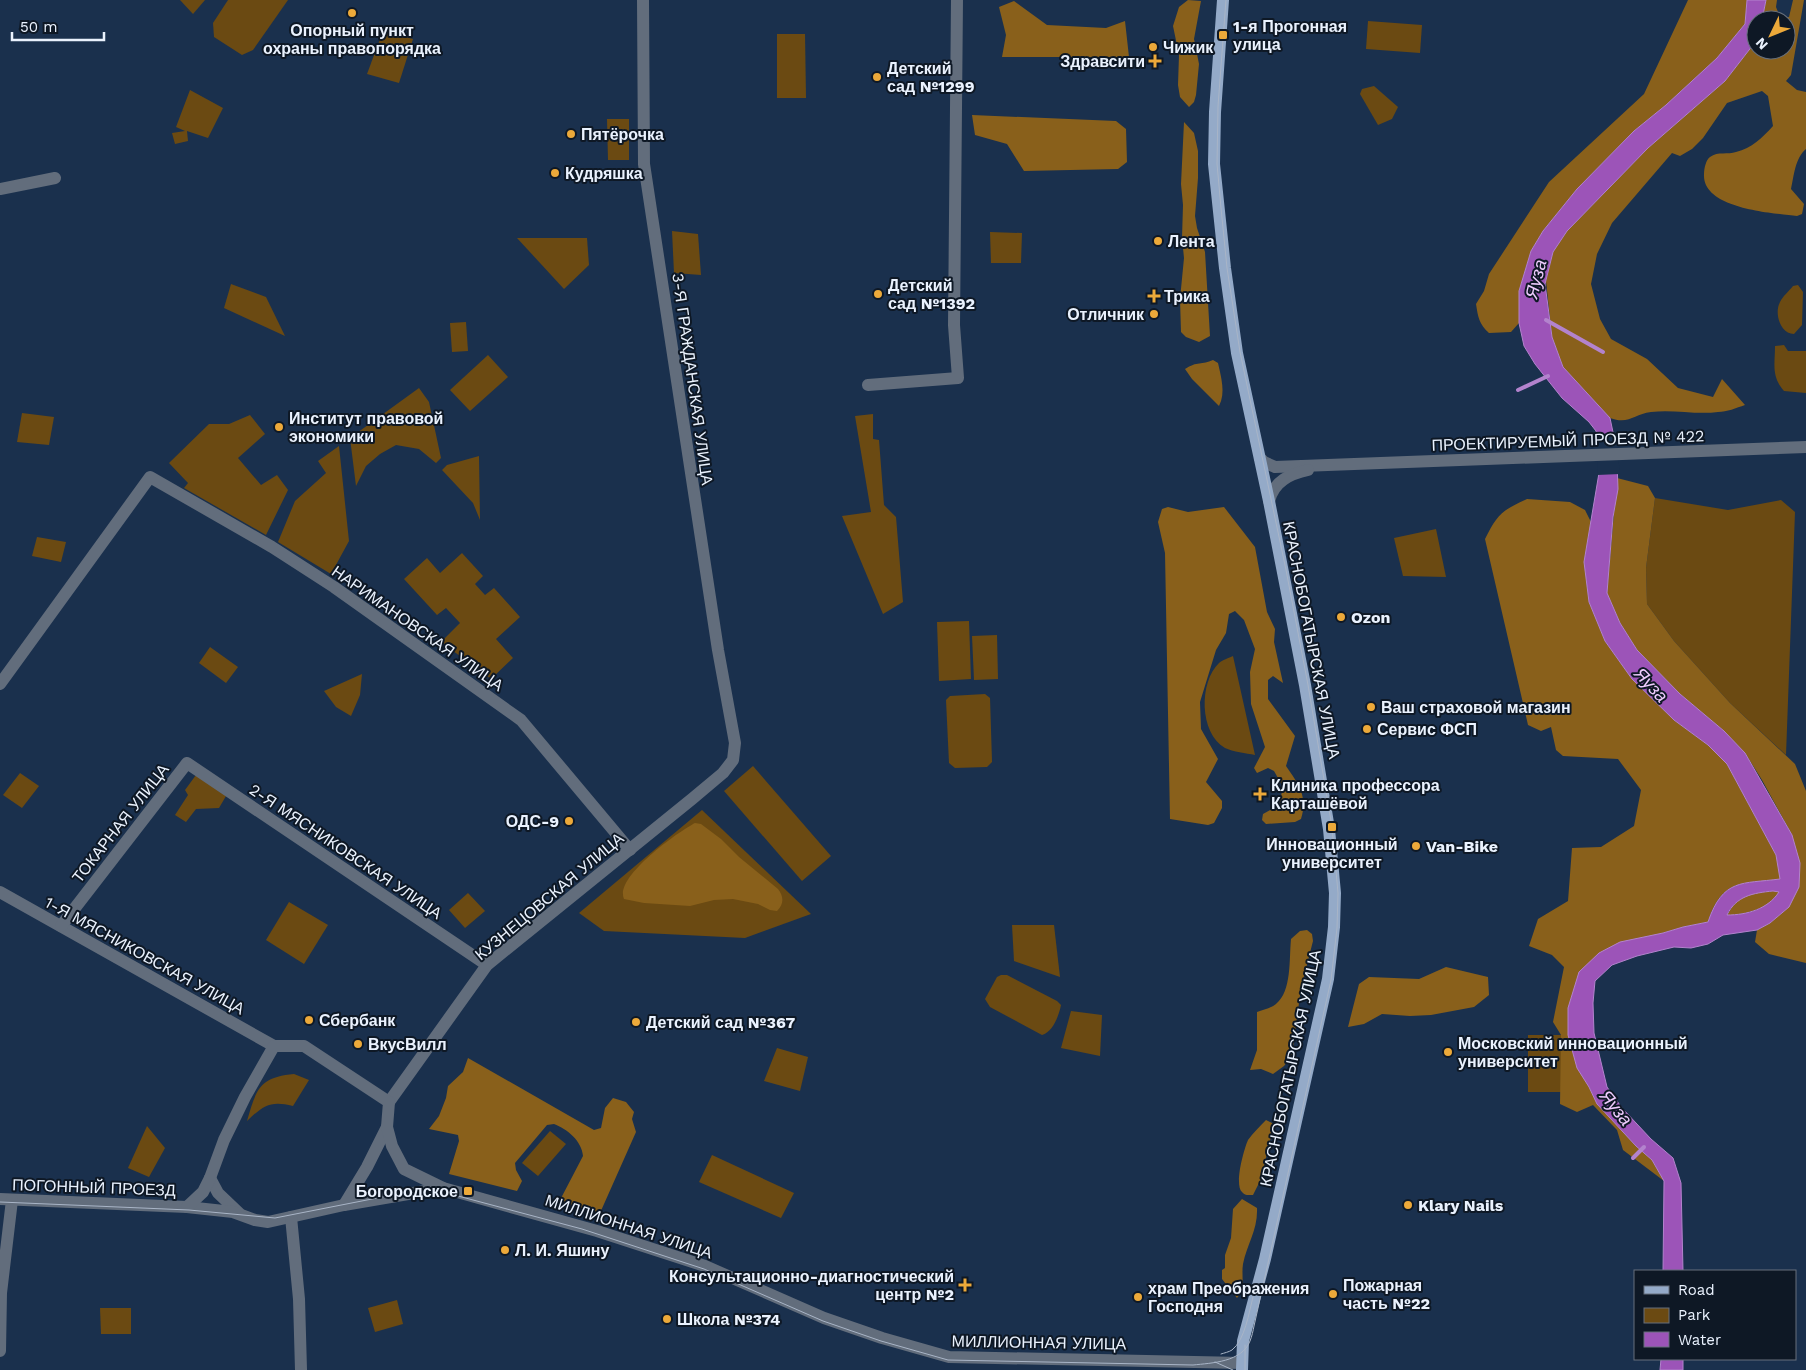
<svg xmlns="http://www.w3.org/2000/svg" width="1806" height="1370" font-family="'Work Sans',sans-serif">
	<rect width="100%" height="100%" fill="#1a304d"/>
	<g fill="#6b4a12">
		<polygon points="180,0 205,0 193,14"/>
		<polygon points="228,0 288,0 253,50 242,55 214,37 213,23"/>
		<polygon points="1368,21 1422,25 1420,53 1366,49"/>
		<polygon points="383,31 413,39 399,83 367,74"/>
		<polygon points="777,34 805,34 806,98 777,98"/>
		<polygon points="1374,86 1398,107 1392,119 1378,125 1360,94 1362,89"/>
		<polygon points="190,90 223,108 208,138 187,131 188,141 175,144 172,133 185,131 176,127"/>
		<polygon points="607,119 629,119 629,160 608,160"/>
		<polygon points="672,231 698,234 701,275 674,273"/>
		<polygon points="990,232 1022,233 1021,263 991,263"/>
		<polygon points="517,238 587,238 589,265 564,289"/>
		<polygon points="231,284 266,297 285,336 224,308"/>
		<path d="M1798,285L1803,292L1802,325L1794,334C1780,334 1774,313 1780,302C1783,296 1789,291 1793,286Z"/>
		<polygon points="466,322 468,351 452,352 450,323"/>
		<path d="M1784,345L1788,351H1806V393L1784,391C1771,376 1775,364 1775,346Z"/>
		<polygon points="488,355 508,377 470,411 450,390"/>
		<polygon points="419,388 429,402 441,458 436,463 419,449 396,445 380,454 366,466 356,486 350,438"/>
		<polygon points="22,413 54,417 49,445 17,442"/>
		<polygon points="873,414 873,439 879,440 884,505 896,517 903,602 883,614 842,516 871,512 855,416"/>
		<polygon points="250,415 265,434 238,458 261,485 277,475 288,490 266,535 184,488 188,483 169,463 209,424 229,424"/>
		<polygon points="339,446 349,541 331,574 278,542 295,501 326,473 318,461"/>
		<polygon points="479,456 480,520 473,503 442,470 447,465"/>
		<polygon points="1655,498 1728,510 1781,500 1795,512 1786,755 1730,703 1674,641 1647,604 1646,568"/>
		<polygon points="1436,529 1446,577 1403,576 1394,538"/>
		<polygon points="37,537 66,542 61,562 32,556"/>
		<polygon points="462,553 483,576 475,584 485,595 494,588 520,617 496,639 513,658 491,679 441,642 460,623 446,608 437,615 404,579 427,558 440,573"/>
		<polygon points="969,621 971,679 939,681 937,622"/>
		<polygon points="997,635 998,679 974,680 972,636"/>
		<polygon points="210,647 238,667 226,683 199,663"/>
		<path d="M1233,656L1255,755C1246,753 1233,752 1225,748C1199,733 1199,682 1219,663C1222,660 1229,658 1233,656Z"/>
		<polygon points="362,674 360,695 351,716 336,707 324,691"/>
		<polygon points="985,694 990,698 992,762 987,767 955,768 949,763 946,700 950,696"/>
		<polygon points="753,766 831,856 802,881 724,791"/>
		<polygon points="20,773 39,786 22,808 3,795"/>
		<polygon points="196,775 226,796 219,808 196,809 186,822 175,815 188,795 185,790"/>
		<polygon points="702,810 811,914 745,938 604,931 579,913"/>
		<polygon points="468,893 485,911 465,928 449,910"/>
		<polygon points="289,902 328,925 304,964 266,940"/>
		<polygon points="1012,925 1054,925 1060,977 1014,961"/>
		<path d="M1001,975H1007L1057,1001L1061,1005C1059,1015 1053,1032 1042,1035L990,1007L985,999L997,977Z"/>
		<polygon points="1071,1011 1102,1015 1100,1056 1061,1048"/>
		<polygon points="1528,1035 1561,1035 1562,1092 1528,1092"/>
		<polygon points="777,1048 808,1057 800,1091 764,1081"/>
		<path d="M294,1074L309,1080L293,1106C270,1100 263,1106 247,1121C256,1090 259,1077 294,1074Z"/>
		<polygon points="147,1126 165,1148 149,1177 128,1168"/>
		<polygon points="550,1131 566,1144 538,1176 522,1163"/>
		<polygon points="712,1155 794,1193 781,1218 699,1182"/>
		<polygon points="397,1300 403,1324 375,1332 368,1308"/>
		<polygon points="100,1308 131,1308 131,1334 101,1334"/>
	</g>
	<g fill="#89601b">
		<polygon points="1188,0 1201,1 1194,39 1199,64 1196,95 1194,102 1189,107 1180,97 1178,85 1179,55 1173,26 1179,7"/>
		<path d="M1688,0H1747L1745,24L1717,58L1666,105L1634,131L1577,189L1543,231L1531,251L1519,291V323L1511,332L1489,333C1479,324 1478,317 1476,304L1484,291L1489,274L1549,182L1644,94Z"/>
		<path d="M1766,0H1777L1776,7L1780,17H1789L1793,0H1804L1791,75L1786,81L1797,90L1806,92V149C1795,158 1794,176 1791,189L1804,204L1802,214L1797,216C1773,213 1702,209 1704,174C1704,168 1706,160 1710,157C1718,151 1728,155 1736,152C1752,148 1762,138 1773,126L1768,96L1762,91L1727,103L1703,138L1692,149L1680,156L1672,153L1612,223L1597,254L1591,284L1600,319L1611,339L1647,359L1678,388L1713,397L1722,379L1745,405C1736,408 1727,412 1718,412C1696,415 1673,409 1651,412C1634,414 1629,425 1610,418L1563,367L1552,337L1546,281L1553,252L1567,231L1648,148L1725,81L1756,41V50H1786V20H1762Z"/>
		<polygon points="1014,1 1047,25 1106,28 1125,21 1129,57 1002,57 1006,35 999,7"/>
		<polygon points="972,115 1116,121 1126,129 1127,162 1118,169 1024,171 1007,144 975,135"/>
		<polygon points="1184,122 1194,133 1198,151 1198,178 1195,216 1197,228 1205,252 1210,336 1199,342 1186,337 1181,332 1180,299 1184,258 1182,238 1183,205 1181,184"/>
		<path d="M1213,360L1218,363C1221,377 1226,393 1219,406L1192,379L1185,369C1197,361 1202,365 1213,360Z"/>
		<polygon points="1617,478 1648,486 1655,498 1646,568 1647,604 1674,641 1730,703 1795,764 1806,791 1806,963 1769,954 1755,942 1757,930 1770,923 1789,907 1792,835 1762,780 1745,753 1724,731 1680,694 1637,650 1620,623 1607,593"/>
		<path d="M1527,499L1570,502L1585,510L1591,522L1584,562L1589,602L1605,641L1632,679L1674,720L1708,745L1727,764L1776,855L1781,879C1742,884 1722,878 1708,922L1683,927L1663,933L1579,972L1589,1087L1597,1104L1636,1146L1652,1160L1664,1181L1623,1150L1617,1130L1593,1105L1577,1112L1560,1104L1561,1035L1553,1022L1564,967L1552,955L1529,946L1538,919L1568,901L1572,848L1601,847L1634,826L1641,790L1618,759L1563,756L1556,750L1551,727L1541,731L1528,725L1485,539C1497,515 1502,510 1527,499Z"/>
		<path d="M1168,507L1188,512L1224,507L1255,547L1267,612L1275,629L1274,642L1283,683L1273,676L1268,680V699L1295,736L1286,766C1299,785 1308,796 1301,819L1295,822L1266,824L1262,820L1263,814L1279,805L1283,787L1274,771L1268,768L1257,773L1254,768L1265,747L1251,704L1250,672L1255,649L1244,620L1235,611L1229,614L1226,633L1216,650L1200,702L1201,729L1218,759L1206,782L1222,801V808L1214,823L1208,825L1170,819L1165,553L1158,522L1162,509Z"/>
		<path d="M695,823L701,824L721,839L739,857L778,889C784,897 784,904 777,911L770,910L758,904L733,899L714,900L690,906L644,903L624,899C614,877 678,832 695,823Z"/>
		<path d="M1773,891H1780C1768,910 1748,913 1727,916C1736,895 1752,893 1773,891Z"/>
		<path d="M1307,930L1312,934L1313,941L1301,988L1292,1055L1284,1066L1273,1074L1261,1069L1250,1070L1257,1050V1012C1263,1010 1271,1008 1276,1004C1292,991 1289,959 1291,939L1300,931Z"/>
		<polygon points="1446,967 1488,977 1489,995 1474,1007 1431,1015 1410,1016 1382,1014 1364,1024 1348,1027 1359,984 1369,977 1419,979"/>
		<path d="M468,1058L594,1130L601,1128L605,1108L613,1098L626,1102L634,1112L632,1119L636,1132L600,1213L559,1202L583,1156C582,1141 567,1129 554,1124L547,1125L515,1163L516,1170L522,1181L517,1191L449,1174L459,1141L458,1135L429,1129L439,1116L446,1098L448,1086L463,1072Z"/>
		<path d="M1266,1120L1274,1124L1261,1179L1253,1195C1248,1195 1245,1196 1242,1192C1234,1185 1244,1149 1248,1140C1253,1133 1260,1126 1266,1120Z"/>
		<path d="M1242,1199L1257,1208C1258,1230 1247,1244 1243,1264C1241,1277 1246,1287 1237,1298L1222,1279V1270L1225,1268V1255L1231,1238L1233,1209Z"/>
	</g>
	<g fill="#9c54b8" stroke="#b383cd" fill-rule="evenodd">
		<path d="M1747,0H1766L1762,20H1756V41L1725,81L1648,148L1567,231L1553,252L1545,284L1552,337L1563,367L1610,418L1614,437L1617,462L1618,489L1613,517L1607,593L1620,623L1637,650L1680,694L1724,731L1745,753L1792,835L1800,863L1799,887L1789,907L1770,923L1757,930L1723,935L1708,944L1691,948L1674,947L1637,956L1612,965L1595,981L1593,1003L1594,1033L1607,1087L1622,1108L1651,1139L1673,1158L1681,1183L1683,1271H1663L1664,1181L1652,1160L1636,1146L1597,1104L1589,1087L1577,1068L1568,1035V1008L1579,972L1599,953L1620,942L1663,933L1683,927L1708,922C1723,878 1742,884 1780,879L1776,855L1727,764L1708,745L1674,720L1632,679L1605,641L1589,602L1584,562L1600,467V448L1596,431L1589,422L1562,398L1535,364L1524,346L1519,323V291L1531,251L1543,231L1577,189L1634,131L1666,105L1717,58L1745,24ZM1773,891L1779,892C1768,909 1747,915 1727,915C1736,896 1753,893 1773,891Z"/>
		<polygon points="1661,1359 1683,1359 1683,1370 1660,1370"/>
	</g>
	<polygon fill="#1a304d" points="1594,434 1616,434 1620,474 1597,475 1598,449"/>
	<g fill="none" stroke-linecap="round" stroke-linejoin="round">
		<g stroke="#b383cd" stroke-width="4">
			<polyline points="1546,320 1603,352"/>
			<polyline points="1518,390 1548,376"/>
			<polyline points="1633,1158 1644,1147"/>
		</g>
		<g stroke="#626d7c" stroke-width="12">
			<polyline points="0,189 55,178"/>
			<polyline points="868,385 958,378 954,325 957,0"/>
			<polyline points="1260,458 1264,462 1275,467 1806,447"/>
			<path d="M1269,501C1274,481 1290,474 1308,470"/>
			<polyline points="0,684 150,477 272,547 334,587 521,720 630,850"/>
			<polyline points="0,892 274,1046"/>
			<polyline points="61,926 187,763 487,965"/>
			<polyline points="389,1102 487,965 692,799 723,773 733,760 735,743 718,650 644,164 643,0"/>
			<polyline points="210,1178 218,1193 239,1213"/>
			<polyline points="0,1199 187,1207 233,1212 255,1220 268,1222 344,1205 443,1188"/>
			<polyline points="344,1205 367,1167 387,1127"/>
			<polyline points="187,1207 203,1192 210,1178 224,1140 245,1097 274,1046 304,1046 389,1102 387,1127 392,1146 404,1169 443,1188 597,1231 705,1266 824,1318 882,1338 949,1357 1242,1363"/>
			<polyline points="291,1217 299,1299 301,1370"/>
			<polyline points="0,1351 1,1293 12,1200"/>
		</g>
		<polyline stroke="#94aac8" stroke-width="12" points="1223,0 1215,112 1214,164 1225,268 1237,353 1269,501 1305,685 1329,829 1335,893 1334,927 1328,979 1265,1259 1243,1341 1242,1370"/>
		<g stroke="#a9b5c7" stroke-width="1">
			<path d="M0,1202L189,1210L275,1218L428,1188L582,1229L704,1269L823,1321L881,1341L948,1360L1193,1365C1212,1363 1242,1362 1250,1341C1252,1336 1253,1331 1254,1326L1331,980L1337,928L1338,893L1332,827L1308,685L1286,570L1240,352L1227,268L1221,208L1217,164L1218,106L1226,0"/>
			<path d="M1221,1354C1224,1353 1229,1352 1232,1350C1245,1340 1249,1312 1253,1297"/>
			<polyline points="1215,1362 1233,1370"/>
			<polyline points="1245,1370 1245,1345"/>
		</g>
	</g>
	<g fill="#eca93a" stroke="#0e1825" stroke-width="2">
		<circle cx="352" cy="13" r="5"/>
		<rect x="1218" y="30" width="10" height="10" rx="2.5"/>
		<circle cx="1153" cy="47" r="5"/>
		<path d="M1152.5 53.5h5v5h5v5h-5v5h-5v-5h-5v-5h5z"/>
		<circle cx="877" cy="77" r="5"/>
		<circle cx="571" cy="134" r="5"/>
		<circle cx="555" cy="173" r="5"/>
		<circle cx="1158" cy="241" r="5"/>
		<circle cx="878" cy="294" r="5"/>
		<path d="M1151.5 288.5h5v5h5v5h-5v5h-5v-5h-5v-5h5z"/>
		<circle cx="1154" cy="314" r="5"/>
		<circle cx="279" cy="427" r="5"/>
		<circle cx="1341" cy="617" r="5"/>
		<circle cx="1371" cy="707" r="5"/>
		<circle cx="1367" cy="729" r="5"/>
		<path d="M1257.5 786.5h5v5h5v5h-5v5h-5v-5h-5v-5h5z"/>
		<circle cx="569" cy="821" r="5"/>
		<rect x="1327" y="822" width="10" height="10" rx="2.5"/>
		<circle cx="1416" cy="846" r="5"/>
		<circle cx="309" cy="1020" r="5"/>
		<circle cx="636" cy="1022" r="5"/>
		<circle cx="358" cy="1044" r="5"/>
		<circle cx="1448" cy="1052" r="5"/>
		<rect x="463" y="1186" width="10" height="10" rx="2.5"/>
		<circle cx="1408" cy="1205" r="5"/>
		<circle cx="505" cy="1250" r="5"/>
		<path d="M962.5 1277.5h5v5h5v5h-5v5h-5v-5h-5v-5h5z"/>
		<circle cx="1333" cy="1294" r="5"/>
		<circle cx="1138" cy="1297" r="5"/>
		<circle cx="667" cy="1319" r="5"/>
	</g>
	<g text-anchor="middle" stroke-width="4" stroke-linejoin="round" paint-order="stroke">
		<g font-size="16" font-weight="bold" fill="#eaf2fe" stroke="#0e1825" text-anchor="start">
			<text x="1233" y="32">1-я Прогонная<tspan x="1233" dy="18">улица</tspan></text>
			<text x="352" y="36" text-anchor="middle">Опорный пункт<tspan x="352" dy="18">охраны правопорядка</tspan></text>
			<text x="1163" y="53">Чижик</text>
			<text x="1145" y="67" text-anchor="end">Здравсити</text>
			<text x="887" y="74">Детский<tspan x="887" dy="18">сад №1299</tspan></text>
			<text x="581" y="140">Пятёрочка</text>
			<text x="565" y="179">Кудряшка</text>
			<text x="1168" y="247">Лента</text>
			<text x="888" y="291">Детский<tspan x="888" dy="18">сад №1392</tspan></text>
			<text x="1164" y="302">Трика</text>
			<text x="1144" y="320" text-anchor="end">Отличник</text>
			<text x="289" y="424">Институт правовой<tspan x="289" dy="18">экономики</tspan></text>
			<text x="1351" y="623">Ozon</text>
			<text x="1381" y="713">Ваш страховой магазин</text>
			<text x="1377" y="735">Сервис ФСП</text>
			<text x="1271" y="791">Клиника профессора<tspan x="1271" dy="18">Карташёвой</tspan></text>
			<text x="559" y="827" text-anchor="end">ОДС-9</text>
			<text x="1332" y="850" text-anchor="middle">Инновационный<tspan x="1332" dy="18">университет</tspan></text>
			<text x="1426" y="852">Van-Bike</text>
			<text x="319" y="1026">Сбербанк</text>
			<text x="646" y="1028">Детский сад №367</text>
			<text x="1458" y="1049">Московский инновационный<tspan x="1458" dy="18">университет</tspan></text>
			<text x="368" y="1050">ВкусВилл</text>
			<text x="458" y="1197" text-anchor="end">Богородское</text>
			<text x="1418" y="1211">Klary Nails</text>
			<text x="515" y="1256">Л. И. Яшину</text>
			<text x="954" y="1282" text-anchor="end">Консультационно-диагностический<tspan x="954" dy="18">центр №2</tspan></text>
			<text x="1343" y="1291">Пожарная<tspan x="1343" dy="18">часть №22</tspan></text>
			<text x="1148" y="1294">храм Преображения<tspan x="1148" dy="18">Господня</tspan></text>
			<text x="677" y="1325">Школа №374</text>
		</g>
		<g font-size="16" fill="#eaf2fe" stroke="#0e1825">
			<text transform="translate(693 379) rotate(82)" y="6">3-Я ГРАЖДАНСКАЯ УЛИЦА</text>
			<text transform="translate(1568 440) rotate(-2)" y="6">ПРОЕКТИРУЕМЫЙ ПРОЕЗД № 422</text>
			<text transform="translate(418 628) rotate(35)" y="6">НАРИМАНОВСКАЯ УЛИЦА</text>
			<text transform="translate(1312 640) rotate(79)" y="6">КРАСНОБОГАТЫРСКАЯ УЛИЦА</text>
			<text transform="translate(120 823) rotate(-52)" y="6">ТОКАРНАЯ УЛИЦА</text>
			<text transform="translate(346 851) rotate(34)" y="6">2-Я МЯСНИКОВСКАЯ УЛИЦА</text>
			<text transform="translate(549 896) rotate(-40)" y="6">КУЗНЕЦОВСКАЯ УЛИЦА</text>
			<text transform="translate(145 955) rotate(29)" y="6">1-Я МЯСНИКОВСКАЯ УЛИЦА</text>
			<text transform="translate(1290 1068) rotate(-78)" y="6">КРАСНОБОГАТЫРСКАЯ УЛИЦА</text>
			<text transform="translate(94 1187) rotate(2)" y="6">ПОГОННЫЙ ПРОЕЗД</text>
			<text transform="translate(629 1226) rotate(18)" y="6">МИЛЛИОННАЯ УЛИЦА</text>
			<text transform="translate(1039 1342) rotate(1)" y="6">МИЛЛИОННАЯ УЛИЦА</text>
		</g>
		<g font-size="18" font-style="italic" fill="#efccfe" stroke="#0e1825">
			<text transform="translate(1536 279) rotate(-76)" y="6">Яуза</text>
			<text transform="translate(1651 685) rotate(47)" y="6">Яуза</text>
			<text transform="translate(1616 1108) rotate(51)" y="6">Яуза</text>
		</g>
	</g>
	<rect x="1634" y="1270" width="162" height="90" fill="#0e1825" stroke="#666f7c"/>
	<rect x="1644" y="1286" width="25" height="8" fill="#94aac8" stroke="#666f7c"/>
	<text x="1678" y="1295" font-size="15" fill="#eaf2fe">Road</text>
	<rect x="1644" y="1308" width="25" height="15" fill="#6b4a12" stroke="#666f7c"/>
	<text x="1678" y="1320" font-size="15" fill="#eaf2fe">Park</text>
	<rect x="1644" y="1332" width="25" height="15" fill="#9c54b8" stroke="#666f7c"/>
	<text x="1678" y="1345" font-size="15" fill="#eaf2fe">Water</text>
	<g transform="translate(1771 35) rotate(227)"><circle r="24" fill="#0e1825" stroke="#666f7c"/>
	<path d="M0-4L9 19L0 12L-9 19Z" fill="#eca93a"/>
	<text y="-8" font-size="14" font-weight="bold" text-anchor="middle" fill="#eaf2fe">N</text>
	</g>
	<path d="M12 32v8h92v-8" fill="none" stroke="#eaf2fe" stroke-width="2.5"/>
	<text x="20" y="32" font-size="15" fill="#eaf2fe" stroke="#0e1825" stroke-width="4" paint-order="stroke">50 m</text>
</svg>
